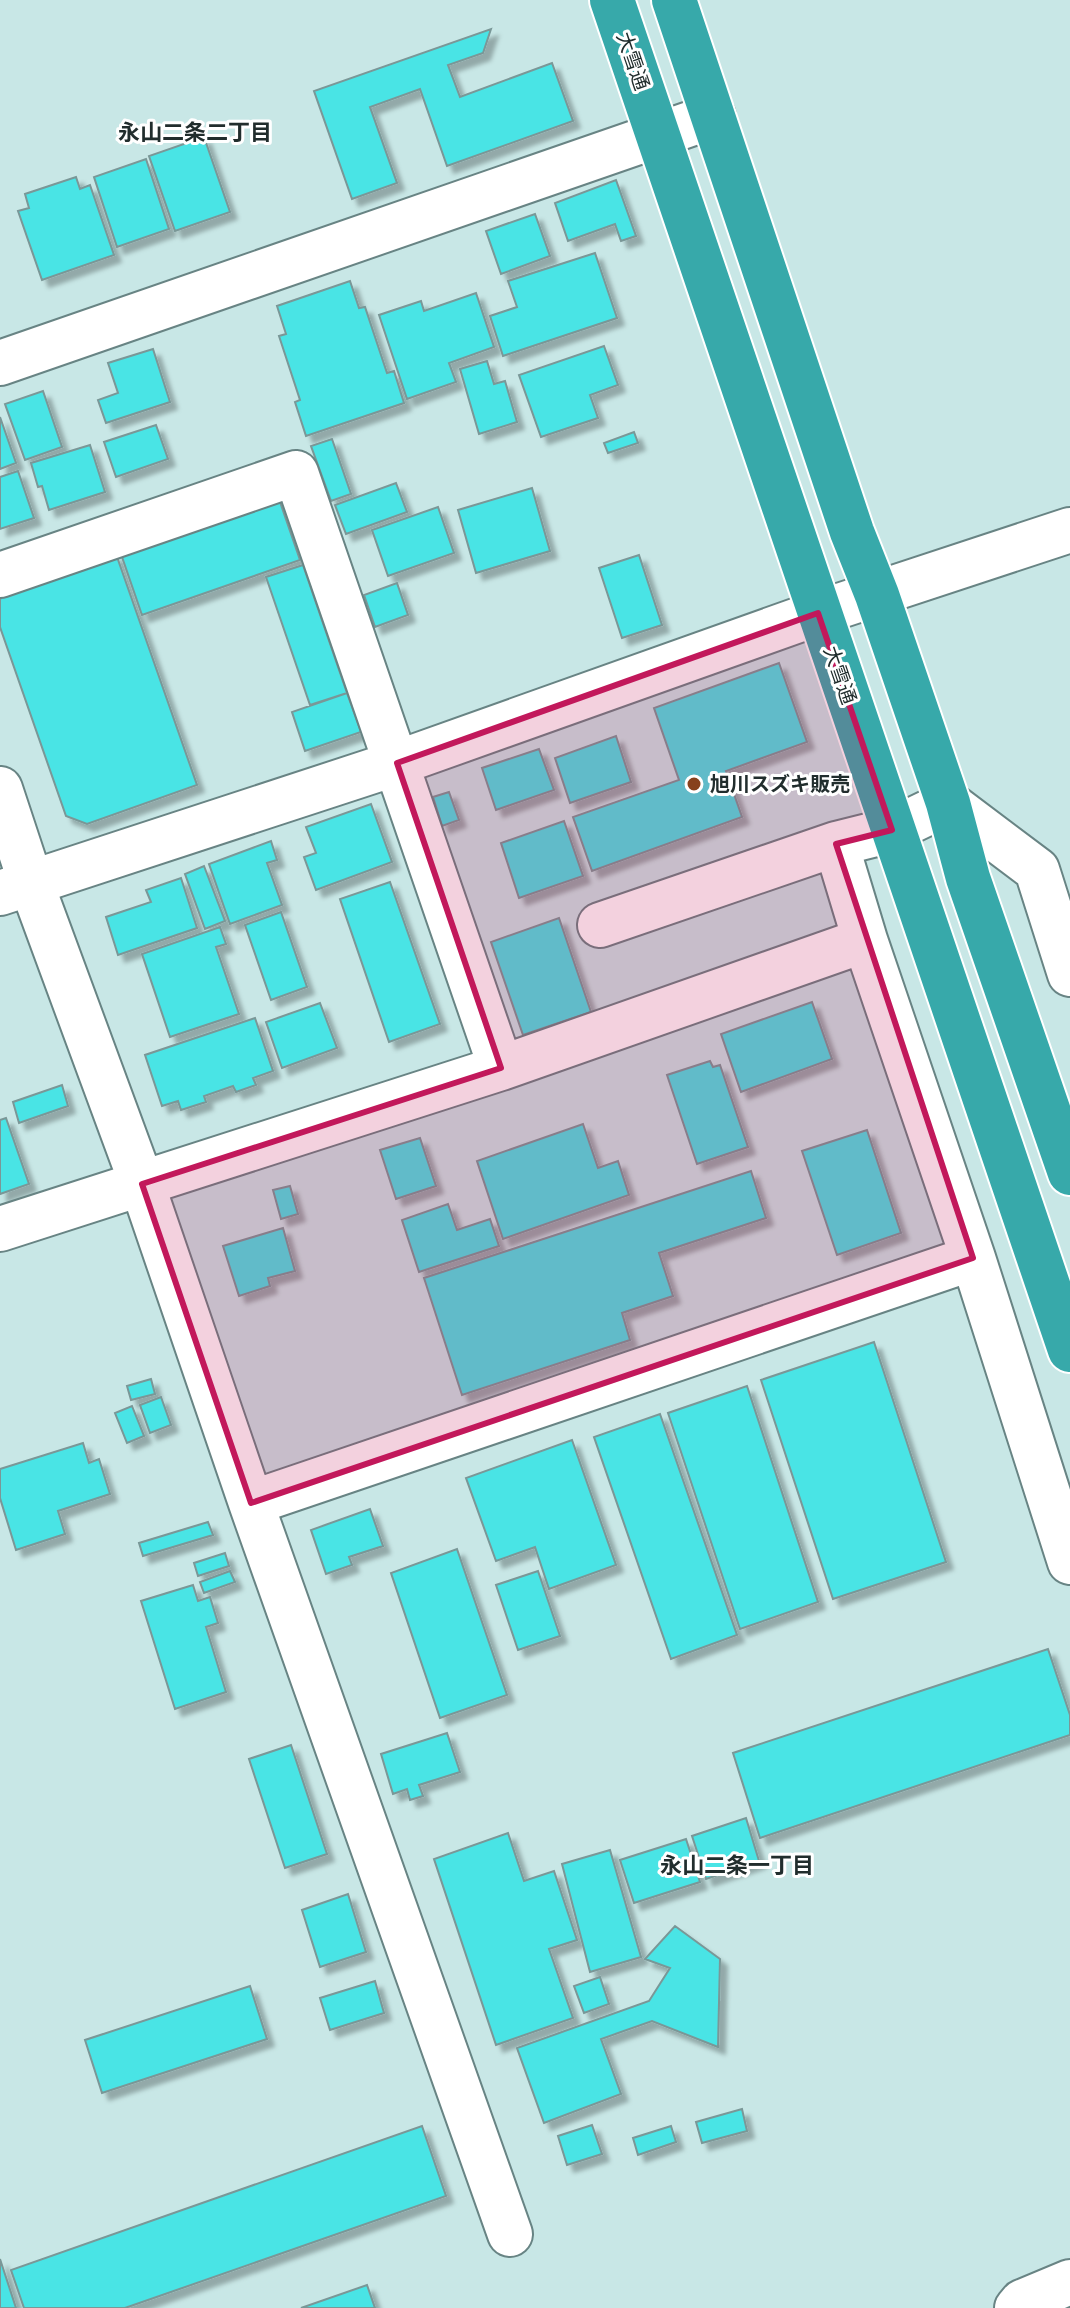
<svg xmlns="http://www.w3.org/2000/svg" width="1070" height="2308" viewBox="0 0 1070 2308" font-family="'Noto Sans','Noto Sans JP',sans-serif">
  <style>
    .building { fill: #48e4e5; stroke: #7a9797; stroke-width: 2; filter: url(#shadow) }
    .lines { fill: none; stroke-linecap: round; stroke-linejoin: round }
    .minor-casing { stroke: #688484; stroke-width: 48 }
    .highway-casing { stroke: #fff; stroke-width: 48 }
    .minor { stroke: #fff; stroke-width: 44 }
    .highway { stroke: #37a9aa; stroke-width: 44 }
    .marked { fill: #c2185b; fill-opacity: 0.2; stroke: #c2185b; stroke-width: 6; stroke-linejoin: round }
    .poi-dot { fill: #87411c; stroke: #fff; stroke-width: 3 }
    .labels { text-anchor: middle; stroke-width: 6; stroke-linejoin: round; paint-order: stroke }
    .street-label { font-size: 20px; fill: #212d2d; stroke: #fff }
    .poi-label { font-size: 20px; font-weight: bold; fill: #212d2d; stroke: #fff; text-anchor: start }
    .neighbourhood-label { font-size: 22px; font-weight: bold; fill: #212d2d; stroke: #fff }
  </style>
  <defs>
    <filter id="shadow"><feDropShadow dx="7" dy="7" stdDeviation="2" flood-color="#0004"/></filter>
  </defs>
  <rect width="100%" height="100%" fill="#c8e7e6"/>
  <!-- building -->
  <path class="building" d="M 491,29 L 483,53 L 448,65 L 460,97 L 552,63 L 573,121 L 447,166 L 420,89 L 370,107 L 397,183 L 352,199 L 314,91 Z
    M 204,137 L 230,212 L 175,231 L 149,156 Z
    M 146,159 L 169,229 L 117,247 L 94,177 Z
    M 76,177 L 80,189 L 90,185 L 114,255 L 42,280 L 18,211 L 29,208 L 25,194 Z
    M 616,180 L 636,236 L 621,241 L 615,224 L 568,241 L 555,203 Z
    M 535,214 L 550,256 L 501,274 L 486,231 Z
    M 595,253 L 617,318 L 503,356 L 490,316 L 517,307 L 508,281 Z
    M 350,281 L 359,308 L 365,307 L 387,373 L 394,371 L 404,403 L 306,436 L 295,402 L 300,400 L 279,336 L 286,334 L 277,306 Z
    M 476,293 L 494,347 L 449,363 L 456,382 L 407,399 L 379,315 L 421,301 L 424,311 Z
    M 604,346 L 618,385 L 590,395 L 598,418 L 541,437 L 519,375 Z
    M 153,349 L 170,402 L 106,423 L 98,400 L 118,393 L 108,363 Z
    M 487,361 L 494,384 L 505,381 L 517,422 L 479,434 L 460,369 Z
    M 43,391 L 62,447 L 25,460 L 5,404 Z
    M 0,417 L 16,463 L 0,469 Z
    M 156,425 L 168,459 L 116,477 L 104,442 Z
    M 634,432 L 638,443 L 608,453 L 604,443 Z
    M 332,439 L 351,494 L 331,501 L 311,446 Z
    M 90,445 L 105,492 L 49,510 L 42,486 L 38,487 L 31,463 Z
    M 18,471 L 34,518 L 0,529 L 0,477 Z
    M 396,483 L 407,512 L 346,534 L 335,505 Z
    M 532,488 L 550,551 L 476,573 L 458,510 Z
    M 279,499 L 300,560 L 142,615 L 121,554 Z
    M 438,507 L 454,553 L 388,576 L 372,530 Z
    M 116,554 L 197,785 L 87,824 L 66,816 L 0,627 L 0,600 L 2,595 Z
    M 639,555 L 662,625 L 622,638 L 599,568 Z
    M 303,565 L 347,693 L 310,705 L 266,577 Z
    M 397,583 L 408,615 L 375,627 L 364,595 Z
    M 779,663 L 807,742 L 726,771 L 742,817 L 592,871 L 573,817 L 679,780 L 654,708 Z
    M 347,693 L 361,732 L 305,751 L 292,712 Z
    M 616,736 L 631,782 L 570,803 L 555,758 Z
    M 539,749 L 554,790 L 496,810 L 482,768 Z
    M 449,792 L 459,820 L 442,826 L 433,797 Z
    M 371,804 L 392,862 L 316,890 L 304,857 L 316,853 L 306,827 Z
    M 564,821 L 583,876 L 519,898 L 501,843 Z
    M 271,841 L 277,860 L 267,863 L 282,905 L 230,924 L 209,864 Z
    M 204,866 L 225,921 L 205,929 L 185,874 Z
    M 181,878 L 197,928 L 118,955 L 106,917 L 151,902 L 146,890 Z
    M 390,882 L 440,1024 L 389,1042 L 340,899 Z
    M 281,912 L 307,987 L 271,1000 L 245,925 Z
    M 559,918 L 591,1012 L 523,1035 L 491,942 Z
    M 220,927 L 226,944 L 216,947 L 239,1014 L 170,1037 L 142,954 Z
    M 812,1002 L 832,1059 L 741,1092 L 721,1034 Z
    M 320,1003 L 337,1048 L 282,1068 L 266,1022 Z
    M 255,1018 L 273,1071 L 253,1078 L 256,1085 L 236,1092 L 233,1086 L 204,1096 L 206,1102 L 181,1110 L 178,1101 L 162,1106 L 145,1055 Z
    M 710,1061 L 713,1067 L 720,1065 L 748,1147 L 697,1164 L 667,1075 Z
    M 62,1085 L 68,1106 L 19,1123 L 13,1102 Z
    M 6,1118 L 29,1184 L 0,1194 L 0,1120 Z
    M 583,1124 L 598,1168 L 618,1161 L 629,1195 L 503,1239 L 477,1161 Z
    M 867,1130 L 901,1233 L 837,1255 L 802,1151 Z
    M 420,1138 L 436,1186 L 396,1199 L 380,1150 Z
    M 751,1171 L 766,1218 L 659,1253 L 673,1296 L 622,1313 L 630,1340 L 462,1395 L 424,1278 Z
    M 290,1186 L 298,1214 L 281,1219 L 273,1190 Z
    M 448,1204 L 457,1230 L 490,1219 L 499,1246 L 419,1272 L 402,1220 Z
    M 283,1228 L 295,1271 L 268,1278 L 270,1286 L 239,1296 L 223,1246 Z
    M 874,1342 L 946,1562 L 833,1599 L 761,1380 Z
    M 151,1379 L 155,1394 L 131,1400 L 127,1386 Z
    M 747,1386 L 818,1602 L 740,1629 L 668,1413 Z
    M 161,1397 L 171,1425 L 150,1433 L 140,1405 Z
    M 132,1406 L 144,1436 L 127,1443 L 115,1413 Z
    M 660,1414 L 737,1635 L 671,1659 L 594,1437 Z
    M 572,1440 L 616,1565 L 549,1589 L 535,1547 L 496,1561 L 466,1478 Z
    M 83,1443 L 89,1463 L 99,1459 L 110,1494 L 58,1511 L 65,1534 L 16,1550 L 0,1498 L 0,1469 Z
    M 370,1509 L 383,1546 L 349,1557 L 352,1565 L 326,1574 L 311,1530 Z
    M 208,1522 L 213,1535 L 143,1556 L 139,1543 Z
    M 457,1549 L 507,1695 L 440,1718 L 391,1573 Z
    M 225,1553 L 229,1566 L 198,1576 L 194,1563 Z
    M 230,1571 L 235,1582 L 204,1593 L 200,1582 Z
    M 538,1571 L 560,1636 L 518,1650 L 496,1585 Z
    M 193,1585 L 198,1601 L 210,1597 L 218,1623 L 206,1627 L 226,1692 L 175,1709 L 141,1601 Z
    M 1048,1649 L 1070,1715 L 1070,1735 L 760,1838 L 733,1753 Z
    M 447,1733 L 460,1772 L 419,1785 L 423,1796 L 410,1800 L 407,1789 L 393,1794 L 381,1754 Z
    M 291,1745 L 327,1854 L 285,1868 L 249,1759 Z
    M 746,1818 L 759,1861 L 706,1879 L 692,1836 Z
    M 508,1833 L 524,1881 L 554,1871 L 577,1940 L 549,1949 L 573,2018 L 496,2045 L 434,1859 Z
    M 686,1839 L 700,1882 L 634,1903 L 620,1860 Z
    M 610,1850 L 641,1957 L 590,1972 L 562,1864 Z
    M 348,1894 L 366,1952 L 320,1967 L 302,1910 Z
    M 675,1926 L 720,1959 L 718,2047 L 652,2021 L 601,2039 L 621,2094 L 544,2123 L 517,2048 L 649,2001 L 670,1968 L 645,1959 Z
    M 600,1977 L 609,2004 L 584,2013 L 574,1986 Z
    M 375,1981 L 384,2013 L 330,2030 L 320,1998 Z
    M 250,1986 L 267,2039 L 102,2093 L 85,2040 Z
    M 742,2109 L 747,2131 L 702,2143 L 696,2122 Z
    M 592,2125 L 602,2154 L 567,2165 L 558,2136 Z
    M 422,2126 L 446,2196 L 125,2308 L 24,2308 L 11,2270 Z
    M 671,2126 L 676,2142 L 638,2155 L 633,2138 Z
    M 0,2259 L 16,2308 L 0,2308 Z
    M 367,2285 L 375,2308 L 301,2308 Z"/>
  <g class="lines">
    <defs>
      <path id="minor" d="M 0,363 L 713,116
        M 0,575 L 296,473 L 501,1068
        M 0,789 L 31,883 L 142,1184 L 251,1503 L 510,2234
        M 0,893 L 397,763 L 818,613 L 1070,530
        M 600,925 L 836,844
        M 1070,974 L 1037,870 L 948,803 L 892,830 L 836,844 L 865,940 L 973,1258 L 1070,1562
        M 0,1229 L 501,1068 L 865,940
        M 251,1503 L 973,1258
        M 1017,2308 L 1022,2302 L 1070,2282"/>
      <path id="highway" d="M 612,0 L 1070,1350
        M 674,0 L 852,532 L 877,595 L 948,803 L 968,878 L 1070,1173"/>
    </defs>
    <!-- minor casing -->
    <use href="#minor" class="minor-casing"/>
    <!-- highway casing -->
    <use href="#highway" class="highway-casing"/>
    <!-- minor -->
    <use href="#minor" class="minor"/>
    <!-- highway -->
    <use href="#highway" class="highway"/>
  </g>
  <!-- marked area -->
  <path class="marked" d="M 818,613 L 892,830 L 836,844 L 973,1258 L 251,1503 L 142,1184 L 501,1068 L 397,763 Z"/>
  <!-- markers -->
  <circle class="poi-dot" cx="694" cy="784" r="8"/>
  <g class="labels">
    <!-- street labels -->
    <g class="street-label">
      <text transform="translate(633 61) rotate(71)" y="7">大雪通</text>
      <text transform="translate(840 675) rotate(71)" y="7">大雪通</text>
    </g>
    <!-- poi labels -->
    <g class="poi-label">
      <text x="710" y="791">旭川スズキ販売</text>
    </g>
    <!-- neighbourhood labels -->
    <g class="neighbourhood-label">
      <text x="195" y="140">永山二条二丁目</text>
      <text x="737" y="1873">永山二条一丁目</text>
    </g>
  </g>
</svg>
